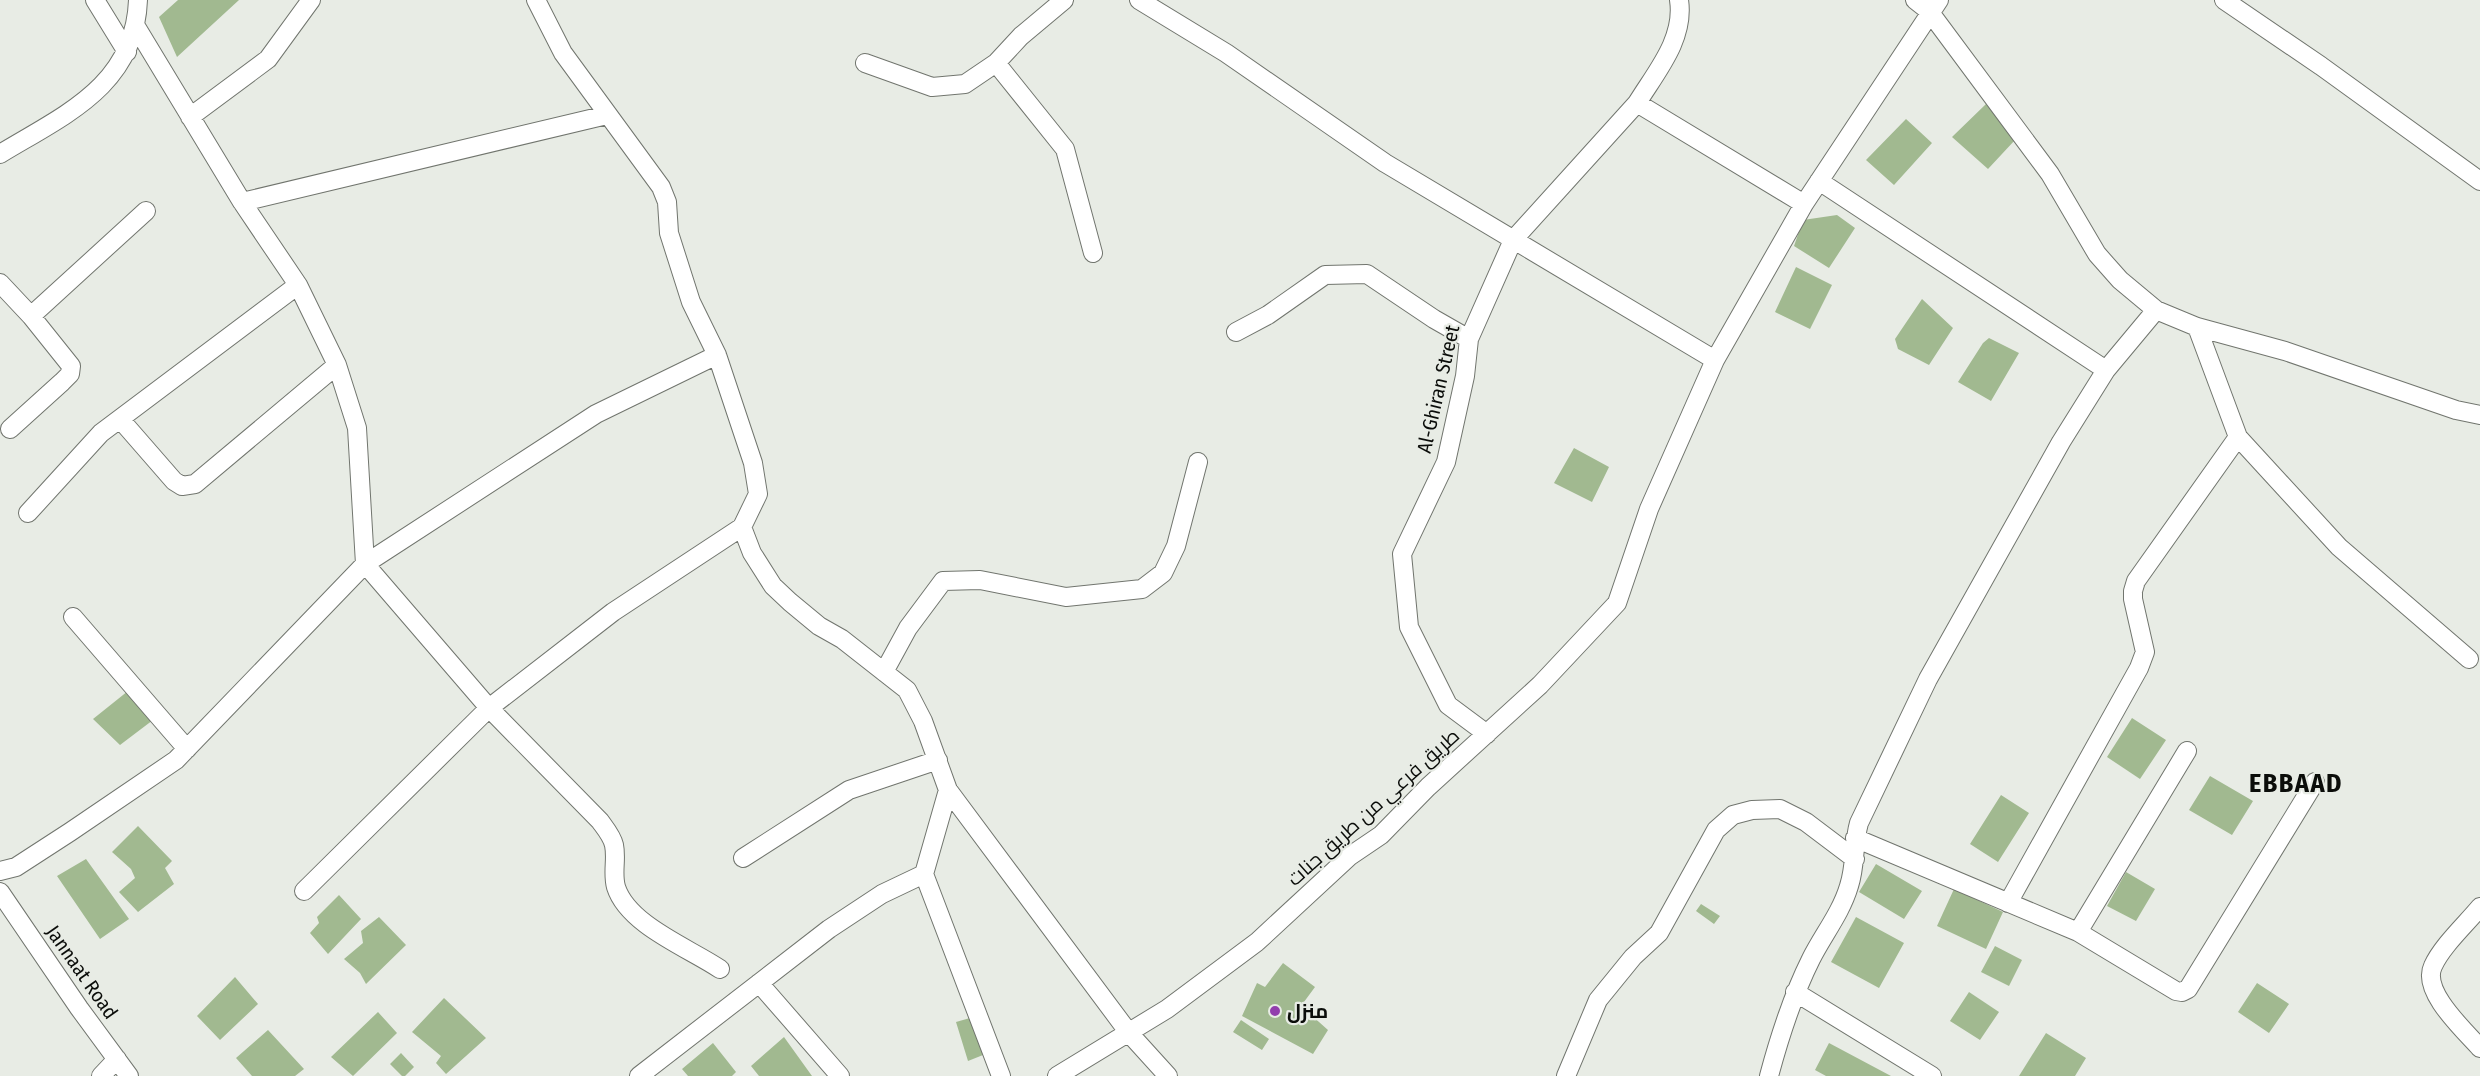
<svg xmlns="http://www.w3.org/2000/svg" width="2480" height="1076" viewBox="0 0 2480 1076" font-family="'Fira Sans Condensed',Cairo,sans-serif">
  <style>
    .building { fill: #a1b990 }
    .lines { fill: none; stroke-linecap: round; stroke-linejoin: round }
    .minor-casing { stroke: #71756e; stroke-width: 20 }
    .minor { stroke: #fff; stroke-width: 18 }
    .poi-dot { fill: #923ead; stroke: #e8ece5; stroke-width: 2 }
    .labels { text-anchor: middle; stroke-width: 4.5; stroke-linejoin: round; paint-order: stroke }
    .street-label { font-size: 20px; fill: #0b0d0a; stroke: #e8ece5 }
    .poi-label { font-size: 20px; font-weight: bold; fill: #0b0d0a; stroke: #e8ece5; text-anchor: start }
    .district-label { font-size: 26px; font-weight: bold; letter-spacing: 1.5px; fill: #0b0d0a; stroke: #e8ece5 }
  </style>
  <rect width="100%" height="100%" fill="#e8ece5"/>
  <!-- building -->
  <path class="building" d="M 178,0 L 239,0 L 177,57 L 159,17 Z
    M 1986,104 L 2015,140 L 1988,169 L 1952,137 Z
    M 1906,119 L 1932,143 L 1894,185 L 1866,160 Z
    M 1837,215 L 1855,228 L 1829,268 L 1794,246 L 1803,220 Z
    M 1796,267 L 1832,285 L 1810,329 L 1775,312 Z
    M 1922,299 L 1953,328 L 1929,365 L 1898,349 L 1895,339 Z
    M 1989,338 L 2019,353 L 1991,401 L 1958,382 L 1983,343 Z
    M 1574,448 L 1609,467 L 1592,502 L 1554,483 Z
    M 128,691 L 153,720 L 120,745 L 93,719 Z
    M 2132,718 L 2166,740 L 2140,779 L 2107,757 Z
    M 2210,776 L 2253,801 L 2232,835 L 2189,810 Z
    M 2001,795 L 2029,813 L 1998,862 L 1970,844 Z
    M 138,826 L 172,861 L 165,868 L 174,884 L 138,912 L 119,892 L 135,878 L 131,869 L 112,852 Z
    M 86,859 L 129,919 L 100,939 L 57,876 Z
    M 1876,864 L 1922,891 L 1904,919 L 1859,892 Z
    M 2126,872 L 2155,889 L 2136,921 L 2107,906 Z
    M 1954,889 L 2003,912 L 1986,949 L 1937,926 Z
    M 339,895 L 361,919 L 328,954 L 310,933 L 319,923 L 317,917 Z
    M 1701,904 L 1720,916 L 1714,924 L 1696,911 Z
    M 379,917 L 406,945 L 366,984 L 360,973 L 344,959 L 363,943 L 361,931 Z
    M 1856,917 L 1904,943 L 1879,988 L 1831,962 Z
    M 1995,946 L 2022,960 L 2009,986 L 1981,972 Z
    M 1283,963 L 1315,987 L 1301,1006 L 1328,1030 L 1313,1054 L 1242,1016 L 1257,983 L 1265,987 Z
    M 235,977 L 258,1004 L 220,1040 L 197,1016 Z
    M 2257,983 L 2289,1004 L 2269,1033 L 2238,1012 Z
    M 1969,992 L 1999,1012 L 1980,1040 L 1950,1021 Z
    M 444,998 L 486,1038 L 446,1074 L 436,1063 L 441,1056 L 412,1032 Z
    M 378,1012 L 397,1033 L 353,1076 L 331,1057 Z
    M 970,1018 L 983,1055 L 968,1061 L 956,1022 Z
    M 1241,1020 L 1269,1039 L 1262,1050 L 1233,1032 Z
    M 268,1030 L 304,1069 L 295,1076 L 252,1076 L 236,1058 Z
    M 2046,1033 L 2086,1058 L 2075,1076 L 2019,1076 Z
    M 784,1037 L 812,1076 L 759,1076 L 751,1066 Z
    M 713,1043 L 736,1072 L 732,1076 L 688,1076 L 682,1069 Z
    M 1829,1043 L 1891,1076 L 1826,1076 L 1815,1070 Z
    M 401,1053 L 414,1067 L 405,1076 L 402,1076 L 390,1064 Z"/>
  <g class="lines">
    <defs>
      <path id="minor" d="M 95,0 L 127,52
        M 536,0 L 563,53 L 661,187 L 667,202 L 669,233 L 691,302 L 717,355 L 753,463 L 758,494 L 742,527 L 752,553 L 773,586 L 790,602 L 819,626 L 842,639 L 907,690 L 923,721 L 948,790 L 924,874 L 882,894 L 829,929 L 639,1076
        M 1139,0 L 1226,53 L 1385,163 L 1715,360
        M 1679,0 C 1685,39 1656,72 1637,103 L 1804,204
        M 2224,0 L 2321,66 L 2480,181
        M 135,25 L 242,202 L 298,285 L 337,365 L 357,428 L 365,564 L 489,708 L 600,821 C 605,828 612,836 614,845 C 617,859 612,873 616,887 C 628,925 689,948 720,969
        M 865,63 L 932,87 L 965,84 L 996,63 L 1021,36 L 1064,0
        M 996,63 L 1065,149 L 1093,253
        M 190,117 L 268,59 L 311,0
        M 0,154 C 64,115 135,86 138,0
        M 1819,181 L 2106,370
        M 242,202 L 607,115
        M 0,283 L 31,316 L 71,366 L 70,374 L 62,382 L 10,429
        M 2156,310 L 2197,327 L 2285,351 L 2456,410 L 2480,415
        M 31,316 L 146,211
        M 2197,327 L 2238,437 L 2339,547 L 2469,659
        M 1236,332 L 1268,315 L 1325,275 L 1367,274 L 1434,319 L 1469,339
        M 120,419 L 174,481 L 182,486 L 195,484 L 337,365
        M 28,513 L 101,433 L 298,285
        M 73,617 L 187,749
        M 884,672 L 908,628 L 943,581 L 980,580 L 1066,597 L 1142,589 L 1163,573 L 1176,546 L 1198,462
        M 1487,734 L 1448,705 L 1409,627 L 1402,554 L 1446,462 L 1465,376 L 1469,339 L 1513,240 L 1637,103
        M 948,790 L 1129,1033 L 1168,1076
        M 1855,838 L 2078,932 L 2187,751
        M 743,858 L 849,790 L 938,760
        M 0,871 L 16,867 L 70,832 L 176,760 L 365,564 L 596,414 L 717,355
        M 924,874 L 1001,1076
        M 304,891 L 489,708 L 613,612 L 742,527
        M 0,892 L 79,1008 L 129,1076
        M 2008,903 L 2139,668 L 2145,652 L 2133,599 L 2133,591 L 2136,581 L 2238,437
        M 2480,907 C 2466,924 2442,946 2433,966 C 2421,991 2464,1030 2480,1048
        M 2078,932 L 2176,991 L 2182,992 L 2188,989 L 2315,782
        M 759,983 L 840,1076
        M 1795,992 L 1932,1076
        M 101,1076 L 117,1059
        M 1057,1076 L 1167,1009 L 1257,942 L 1350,856 L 1381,835 L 1428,787 L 1540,685 L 1617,603 L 1649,509 L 1715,360 L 1804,204 L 1939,0
        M 1566,1076 L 1598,1000 L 1633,957 L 1659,933 L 1716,830 L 1733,815 L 1752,810 L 1780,809 L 1806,822 L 1855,859
        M 1769,1076 C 1780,1035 1792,997 1811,959 C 1823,935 1841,913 1849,886 C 1856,865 1853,844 1859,823 L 1928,679 L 2061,442 L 2106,370 L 2156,310 L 2120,280 L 2097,254 L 2050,174 L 1929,11 L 1915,0"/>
    </defs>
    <!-- minor casing -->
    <use href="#minor" class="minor-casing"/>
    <!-- minor -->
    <use href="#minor" class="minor"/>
  </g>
  <!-- markers -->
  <circle class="poi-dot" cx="1275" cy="1011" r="6"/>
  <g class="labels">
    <!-- street labels -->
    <g class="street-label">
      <text transform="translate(1438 389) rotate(-77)" y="7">Al-Ghiran Street</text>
      <text transform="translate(1373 807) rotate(-42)" y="7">طريق فرعي من طريق جنات</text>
      <text transform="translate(82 972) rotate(55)" y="7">Jannaat Road</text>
    </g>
    <!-- poi labels -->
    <g class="poi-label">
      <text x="1287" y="1018">منزل</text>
    </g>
    <!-- district labels -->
    <g class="district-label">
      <text x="2296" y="792">EBBAAD</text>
    </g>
  </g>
</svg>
